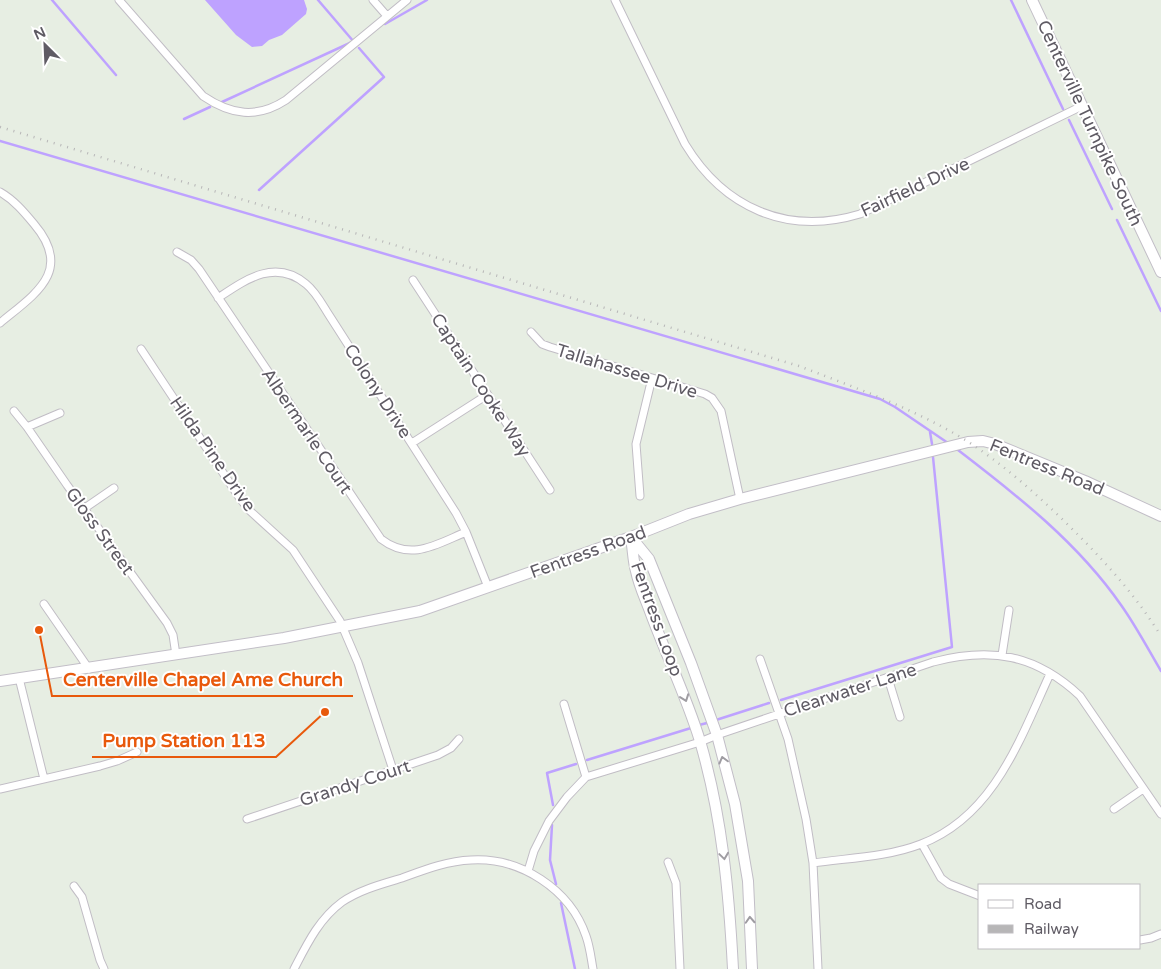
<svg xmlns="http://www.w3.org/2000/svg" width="1161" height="969" viewBox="0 0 1161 969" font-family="'Varela Round',sans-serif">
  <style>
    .water { fill: #bea2ff }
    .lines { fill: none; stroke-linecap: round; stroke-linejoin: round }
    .stream { stroke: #bea2ff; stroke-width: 2.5 }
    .street-casing { stroke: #c1bdc5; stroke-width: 9 }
    .secondary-casing { stroke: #c2bec7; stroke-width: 12 }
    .street { stroke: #fff; stroke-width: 7 }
    .secondary { stroke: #fff; stroke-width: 10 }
    .rail { stroke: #b7b6b7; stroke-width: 2.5; stroke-dasharray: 1 6; stroke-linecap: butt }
    .oneway { stroke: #9f9da2 }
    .labels { text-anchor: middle; stroke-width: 4; stroke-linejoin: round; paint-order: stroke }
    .street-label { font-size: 18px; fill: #5f5b64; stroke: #fff }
    .leader { fill: none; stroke: #e8590c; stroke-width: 2 }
    .callout-dot { fill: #e8590c; stroke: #fff; stroke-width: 2 }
    .callout-label { font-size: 19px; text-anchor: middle; font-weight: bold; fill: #e8590c; stroke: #fff; stroke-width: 4; stroke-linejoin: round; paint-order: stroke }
  </style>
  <rect width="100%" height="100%" fill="#e7eee3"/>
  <!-- water -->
  <path class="water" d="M 205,0 L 304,0 L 307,9 L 306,14 L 282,35 L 269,40 L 262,46 L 252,47 L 236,35 Z"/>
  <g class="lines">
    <!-- stream -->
    <path class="stream" d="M 52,0 L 116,75
      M 318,0 L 354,42
      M 1011,0 L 1063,109
      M 385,24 L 427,0
      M 222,102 L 352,42
      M 184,119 L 210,107
      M 1069,120 L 1112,209
      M 0,141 L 880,399 L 895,407 L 948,443
      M 259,190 L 384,77 L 359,48
      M 1117,220 L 1161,311
      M 930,432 L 932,444
      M 958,450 C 1018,496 1078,543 1121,605 C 1136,626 1148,649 1161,671
      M 781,700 L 952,647 L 933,457
      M 716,720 L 769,703
      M 699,725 L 707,723
      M 587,760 L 691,728
      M 553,805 L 547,773 L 576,764
      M 552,825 L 550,860 L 556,884
      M 561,903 L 575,969"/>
    <defs>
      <path id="street" d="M 119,0 L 203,96 C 231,115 257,119 286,100 L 407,0
        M 373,0 L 387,16
        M 615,0 L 685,144 C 724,208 787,236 860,214 L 1082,106
        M 0,192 C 14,200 24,212 34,224 C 74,271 35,294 0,323
        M 177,252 L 191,260 L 199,269 L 381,539 C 411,562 437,544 466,532
        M 413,280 L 550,490
        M 218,298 C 245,280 275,258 306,284 C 316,292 322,304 329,315 L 456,513 L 466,532 L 488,587
        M 531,332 L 542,344 L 550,347 L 705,394 L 712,398 L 721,411 L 740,499
        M 141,349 L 239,497 L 249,510 L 293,550 L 340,621 L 358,663 L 393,770
        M 14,411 L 27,427 L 67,485 L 167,623 L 173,635 L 176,655
        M 27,427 L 60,413
        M 412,443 L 487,395
        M 640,496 L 636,444 L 652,378
        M 85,508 L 114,488
        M 44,604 L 89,669
        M 1002,655 L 1009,610
        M 760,659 L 788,739 L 806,819 L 813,863 L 818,969
        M 19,678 L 44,779
        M 888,678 L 900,717
        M 564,704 L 586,777
        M 0,789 L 100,766 L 117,761 L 137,752
        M 1114,809 L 1143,789
        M 247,819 L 438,755 L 451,748 L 459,739
        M 922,844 L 941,878 L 949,884 L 980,896
        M 668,862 L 676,883 L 680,969
        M 813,863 C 848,858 888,857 921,844 C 994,816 1020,739 1050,674
        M 528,871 L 534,851 L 549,821 L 567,797 L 586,777 L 700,742 L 717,735 L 933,662 C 991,647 1035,654 1080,696 L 1161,814
        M 74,886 L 82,897 L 100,960 L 104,969
        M 1140,940 L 1151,938 L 1161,934
        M 294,969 C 307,944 319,919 342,902 C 359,890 382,884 402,878 C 424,870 447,861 471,860 C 520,857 570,889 586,936 C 590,947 591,958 593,969"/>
      <path id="secondary" d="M 1032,0 L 1161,272
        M 631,537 L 649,559 L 691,663 L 717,735 L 735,804 L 748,881 L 752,969
        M 631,538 C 633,549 633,561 636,571 C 639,586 646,600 651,614 C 667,657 687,698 700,741 C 722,816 729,892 733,969
        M 0,681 L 284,638 L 420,611 L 631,537 L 689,514 L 740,499 L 968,442 L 983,441 L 995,444 L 1085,481 L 1161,516"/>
    </defs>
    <!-- street casing -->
    <use href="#street" class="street-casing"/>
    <!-- secondary casing -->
    <use href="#secondary" class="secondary-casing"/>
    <!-- street -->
    <use href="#street" class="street"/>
    <!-- secondary -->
    <use href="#secondary" class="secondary"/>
    <!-- rail -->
    <path class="rail" d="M 0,127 L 799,366 C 856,388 915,409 967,441 C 1001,463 1032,490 1061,518 C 1098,554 1133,591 1161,636"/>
  </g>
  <!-- one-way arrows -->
  <defs><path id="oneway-chevron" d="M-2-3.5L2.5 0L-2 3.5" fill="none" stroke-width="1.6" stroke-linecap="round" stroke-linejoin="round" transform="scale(1.25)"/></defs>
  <g class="oneway">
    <use href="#oneway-chevron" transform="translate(685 698) rotate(70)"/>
    <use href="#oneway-chevron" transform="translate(723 760) rotate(-105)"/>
    <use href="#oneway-chevron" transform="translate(724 856) rotate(82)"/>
    <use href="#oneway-chevron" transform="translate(750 920) rotate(-93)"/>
  </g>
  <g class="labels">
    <!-- street labels -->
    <g class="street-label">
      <text transform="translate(1090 123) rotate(65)" y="6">Centerville Turnpike South</text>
      <text transform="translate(915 187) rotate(-25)" y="6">Fairfield Drive</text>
      <text transform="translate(627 371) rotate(17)" y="6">Tallahassee Drive</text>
      <text transform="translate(481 385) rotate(57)" y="6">Captain Cooke Way</text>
      <text transform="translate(378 391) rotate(57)" y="6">Colony Drive</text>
      <text transform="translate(307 431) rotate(56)" y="6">Albermarle Court</text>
      <text transform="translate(213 454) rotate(55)" y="6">Hilda Pine Drive</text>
      <text transform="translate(1047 467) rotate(22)" y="6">Fentress Road</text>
      <text transform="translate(100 531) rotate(54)" y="6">Gloss Street</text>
      <text transform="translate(588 552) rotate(-20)" y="6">Fentress Road</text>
      <text transform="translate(657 619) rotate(70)" y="6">Fentress Loop</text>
      <text transform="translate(850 690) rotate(-18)" y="6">Clearwater Lane</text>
      <text transform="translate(355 783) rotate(-18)" y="6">Grandy Court</text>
    </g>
  </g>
  <!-- callouts -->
  <path class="leader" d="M39 630L52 696H353M325 712L276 757H92"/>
  <g class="callout-dot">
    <circle cx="39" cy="630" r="5"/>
    <circle cx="325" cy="712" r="5"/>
  </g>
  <g class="callout-label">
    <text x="203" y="686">Centerville Chapel Ame Church</text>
    <text x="184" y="747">Pump Station 113</text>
  </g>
  <!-- legend -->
  <rect x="978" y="884" width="162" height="65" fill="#ffffff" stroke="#bfbdc1"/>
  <rect x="988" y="900" width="25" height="8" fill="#ffffff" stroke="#bfbdc1"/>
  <text x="1024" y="909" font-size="15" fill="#5f5b64">Road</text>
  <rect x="988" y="925" width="25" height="8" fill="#b7b6b7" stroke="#bfbdc1"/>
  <text x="1024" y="934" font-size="15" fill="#5f5b64">Railway</text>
  <!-- north arrow -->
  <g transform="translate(45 45) rotate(336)" stroke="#ffffff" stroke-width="4" paint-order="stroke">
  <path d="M0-4L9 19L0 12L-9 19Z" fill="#5f5b64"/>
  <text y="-8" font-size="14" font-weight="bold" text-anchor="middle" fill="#5f5b64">N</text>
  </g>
</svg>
